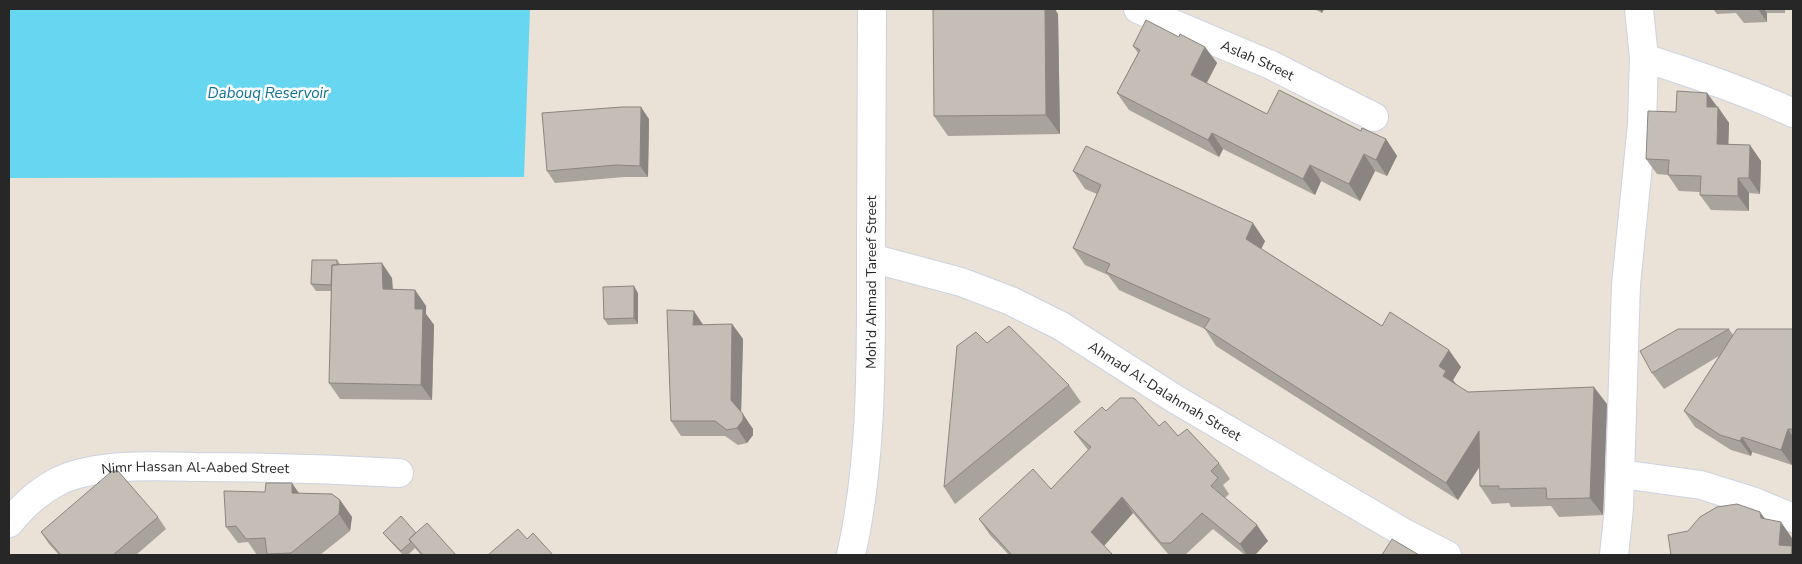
<svg xmlns="http://www.w3.org/2000/svg" width="1802" height="564" viewBox="0 0 1802 564" font-family="'Nunito Sans',sans-serif">
  <style>
    .water { fill: #67d6f0 }
    .lines { fill: none; stroke-linecap: round; stroke-linejoin: round }
    .minor-casing { stroke: #cdd2e1; stroke-width: 30 }
    .minor { stroke: #fff; stroke-width: 28 }
    .wall { fill: #a9a39d }
    .shaded-wall { fill: #8a8580 }
    .building { fill: #c5beb7; stroke: #8a8580 }
    .labels { text-anchor: middle; stroke-width: 5; stroke-linejoin: round; paint-order: stroke }
    .street-label { font-size: 14px; fill: #272727; stroke: #fff }
    .water-label { font-size: 15px; font-style: italic; fill: #0b7197; stroke: #fff }
  </style>
  <rect width="100%" height="100%" fill="#eae1d7"/>
  <!-- water -->
  <path class="water" d="M 9,9 L 530,9 L 524,177 L 9,178 Z"/>
  <g class="lines">
    <defs>
      <g id="minor">
        <path id="s1" d="M 1138,9 L 1271,65 L 1374,117"/>
        <path d="M 1644,58 C 1695,74 1745,91 1793,113"/>
        <path id="s2" d="M 871,258 L 961,282 L 1011,301 L 1061,326 L 1175,399 L 1406,534 L 1447,555"/>
        <path d="M 1621,474 L 1701,485 L 1752,501 L 1793,518"/>
        <path id="s3" d="M 9,523 C 23,506 40,490 61,480 C 99,463 156,466 197,467 C 264,467 332,469 399,473"/>
        <path id="s4" d="M 851,555 C 873,457 871,354 871,254 C 871,172 872,91 872,9"/>
        <path d="M 1614,555 L 1619,508 L 1626,285 L 1642,124 L 1644,58 L 1639,9"/>
      </g>
    </defs>
    <!-- minor casing -->
    <use href="#minor" class="minor-casing"/>
    <!-- minor -->
    <use href="#minor" class="minor"/>
  </g>
  <!-- wall -->
  <path class="wall" d="M 1314,9 L 1324,9 L 1322,13 Z
    M 1713,9 L 1785,9 L 1785,13 L 1767,13 L 1767,22 L 1744,23 L 1736,13 L 1717,14 Z
    M 1058,14 L 1060,134 L 948,136 L 934,116 Z
    M 1179,37 L 1205,47 L 1217,63 L 1207,83 L 1267,114 L 1361,131 L 1386,139 L 1397,156 L 1387,176 L 1375,171 L 1360,201 L 1321,181 L 1315,195 L 1223,149 L 1219,157 L 1129,110 L 1117,93 L 1138,53 L 1133,46 Z
    M 1707,93 L 1729,123 L 1728,144 L 1761,161 L 1760,194 L 1749,193 L 1749,211 L 1711,210 L 1700,195 L 1700,192 L 1679,191 L 1668,175 L 1657,174 L 1646,159 L 1676,112 Z
    M 649,119 L 648,177 L 624,177 L 555,183 L 547,171 Z
    M 1073,171 L 1265,241 L 1261,249 L 1382,326 L 1461,367 L 1453,380 L 1456,385 L 1468,392 L 1607,404 L 1603,515 L 1559,517 L 1551,506 L 1511,507 L 1509,503 L 1492,504 L 1480,486 L 1480,466 L 1458,500 L 1216,346 L 1205,329 L 1119,290 L 1108,275 L 1085,265 L 1073,248 L 1097,194 L 1085,189 Z
    M 337,260 L 340,264 L 392,278 L 393,289 L 415,290 L 426,306 L 426,314 L 434,325 L 432,400 L 340,399 L 329,383 L 331,291 L 316,291 L 311,284 Z
    M 638,293 L 638,324 L 608,325 L 604,319 Z
    M 732,324 L 743,339 L 741,413 L 753,429 L 753,435 L 747,443 L 738,445 L 725,436 L 681,436 L 671,421 Z
    M 1729,329 L 1733,335 L 1793,329 L 1793,460 L 1792,465 L 1752,452 L 1751,456 L 1731,450 L 1695,427 L 1684,411 L 1719,356 L 1664,389 L 1652,373 Z
    M 987,343 L 1069,385 L 1081,402 L 955,504 L 944,487 Z
    M 1106,411 L 1159,426 L 1178,436 L 1219,463 L 1230,479 L 1223,485 L 1229,494 L 1225,498 L 1268,541 L 1255,555 L 1245,555 L 1213,529 L 1185,555 L 1169,555 L 1133,513 L 1104,546 L 1113,555 L 1009,555 L 990,535 L 979,519 L 1051,489 L 1088,450 L 1074,432 Z
    M 299,494 L 340,500 L 352,517 L 350,531 L 320,555 L 257,555 L 248,542 L 238,543 L 226,527 Z
    M 158,517 L 166,529 L 136,555 L 59,555 L 49,544 L 41,532 Z
    M 383,533 L 416,533 L 456,555 L 421,555 L 415,548 L 408,555 L 403,555 L 388,539 Z"/>
  <!-- shaded-wall -->
  <path class="shaded-wall" d="M 1045,9 L 1055,9 L 1058,14 L 1060,134 L 1046,115 Z
    M 1319,9 L 1324,9 L 1322,13 Z
    M 1758,9 L 1764,9 L 1767,13 L 1767,22 Z
    M 1205,47 L 1217,63 L 1202,91 L 1191,75 Z
    M 1707,93 L 1718,108 L 1707,107 Z
    M 641,107 L 649,119 L 648,177 L 640,166 Z
    M 1718,107 L 1729,123 L 1728,160 L 1717,144 Z
    M 1212,133 L 1223,149 L 1219,157 L 1208,140 Z
    M 1386,139 L 1397,156 L 1387,176 L 1376,160 Z
    M 1750,145 L 1761,161 L 1760,194 L 1749,178 Z
    M 1364,154 L 1375,171 L 1360,201 L 1349,184 Z
    M 1310,165 L 1321,181 L 1315,195 L 1303,179 Z
    M 1738,178 L 1749,193 L 1749,211 L 1738,196 Z
    M 1253,223 L 1265,241 L 1258,256 L 1246,239 Z
    M 382,263 L 392,278 L 393,304 L 383,289 Z
    M 634,286 L 638,293 L 638,324 L 634,318 Z
    M 415,290 L 426,306 L 426,314 L 434,325 L 432,400 L 421,385 L 415,309 Z
    M 694,311 L 704,326 L 693,325 Z
    M 732,324 L 743,339 L 741,415 L 731,400 Z
    M 1449,350 L 1461,367 L 1453,380 L 1459,388 L 1443,376 L 1439,366 Z
    M 1594,387 L 1607,404 L 1603,515 L 1590,498 Z
    M 743,414 L 753,429 L 753,435 L 747,443 L 737,428 Z
    M 1788,429 L 1793,437 L 1793,460 L 1792,465 L 1781,450 Z
    M 1479,431 L 1491,449 L 1458,500 L 1446,483 Z
    M 1742,437 L 1752,452 L 1751,456 L 1740,441 Z
    M 292,483 L 303,499 L 292,493 Z
    M 1122,497 L 1133,513 L 1102,548 L 1091,532 Z
    M 340,500 L 352,517 L 350,531 L 339,514 Z
    M 1760,512 L 1772,528 L 1761,518 Z
    M 1781,522 L 1792,538 L 1792,546 L 1793,548 L 1793,555 L 1787,555 L 1779,545 Z
    M 1257,525 L 1268,541 L 1255,555 L 1247,555 L 1240,544 Z"/>
  <!-- building -->
  <path class="building" d="M 933,9 L 1045,9 L 1046,115 L 934,116 Z
    M 1146,20 L 1179,37 L 1180,34 L 1205,47 L 1191,75 L 1267,114 L 1279,90 L 1361,131 L 1362,128 L 1386,139 L 1376,160 L 1364,154 L 1349,184 L 1310,165 L 1303,179 L 1212,133 L 1208,140 L 1117,93 L 1140,50 L 1133,46 Z
    M 1677,91 L 1707,93 L 1707,107 L 1718,107 L 1717,144 L 1750,145 L 1749,178 L 1738,178 L 1738,196 L 1700,195 L 1701,176 L 1668,175 L 1669,160 L 1646,159 L 1648,111 L 1676,112 Z
    M 622,107 L 641,107 L 640,166 L 616,165 L 547,171 L 542,113 Z
    M 1086,146 L 1253,223 L 1246,239 L 1382,326 L 1390,312 L 1449,350 L 1439,366 L 1446,371 L 1443,376 L 1468,392 L 1594,387 L 1590,498 L 1547,499 L 1546,488 L 1499,489 L 1499,486 L 1480,486 L 1479,431 L 1446,483 L 1204,328 L 1210,319 L 1106,272 L 1110,264 L 1073,248 L 1101,185 L 1073,171 Z
    M 312,260 L 337,260 L 337,265 L 332,265 L 331,285 L 311,284 Z
    M 382,263 L 383,289 L 415,290 L 415,309 L 423,309 L 421,385 L 329,383 L 332,265 Z
    M 634,286 L 634,318 L 604,319 L 603,287 Z
    M 667,310 L 694,311 L 693,325 L 732,324 L 731,400 L 743,414 L 743,420 L 737,428 L 727,430 L 715,421 L 671,421 Z
    M 1009,326 L 1069,385 L 944,487 L 957,346 L 976,332 L 987,343 Z
    M 1678,329 L 1729,329 L 1652,373 L 1640,351 Z
    M 1737,329 L 1793,329 L 1793,429 L 1788,429 L 1781,450 L 1742,437 L 1740,441 L 1720,435 L 1684,411 Z
    M 1120,398 L 1134,398 L 1159,426 L 1165,421 L 1178,436 L 1187,429 L 1219,463 L 1211,471 L 1218,478 L 1211,486 L 1257,525 L 1240,544 L 1202,513 L 1171,543 L 1161,543 L 1122,497 L 1091,532 L 1113,555 L 1012,555 L 979,519 L 1033,469 L 1051,489 L 1091,447 L 1074,432 L 1102,407 L 1106,411 Z
    M 112,471 L 118,471 L 158,517 L 113,555 L 61,555 L 41,532 Z
    M 266,483 L 292,483 L 292,493 L 332,494 L 340,500 L 339,514 L 291,553 L 267,554 L 265,538 L 246,539 L 236,526 L 226,527 L 224,491 L 265,492 Z
    M 1737,504 L 1760,512 L 1761,518 L 1781,522 L 1779,545 L 1792,546 L 1791,555 L 1671,555 L 1668,535 L 1688,531 L 1700,517 L 1717,507 Z
    M 401,516 L 416,533 L 409,539 L 411,542 L 401,551 L 383,533 Z
    M 427,523 L 456,555 L 423,555 L 409,539 Z
    M 518,529 L 527,539 L 533,533 L 553,555 L 488,555 Z
    M 1392,539 L 1419,555 L 1382,555 Z"/>
  <g class="labels">
    <!-- street labels -->
    <g class="street-label">
      <text dy="5" stroke="none"><textPath href="#s1" startOffset="130">Aslah Street</textPath></text>
      <text dy="5" stroke="none"><textPath href="#s4" startOffset="274">Moh'd Ahmad Tareef Street</textPath></text>
      <text dy="5" stroke="none"><textPath href="#s2" startOffset="325">Ahmad Al-Dalahmah Street</textPath></text>
      <text dy="5" stroke="none"><textPath href="#s3" startOffset="204">Nimr Hassan Al-Aabed Street</textPath></text>
    </g>
    <!-- water labels -->
    <g class="water-label">
      <text x="268" y="98">Dabouq Reservoir</text>
    </g>
  </g>
  <!-- border -->
  <rect width="1802" height="564" fill="none" stroke="#272727" stroke-width="20"/>
</svg>
